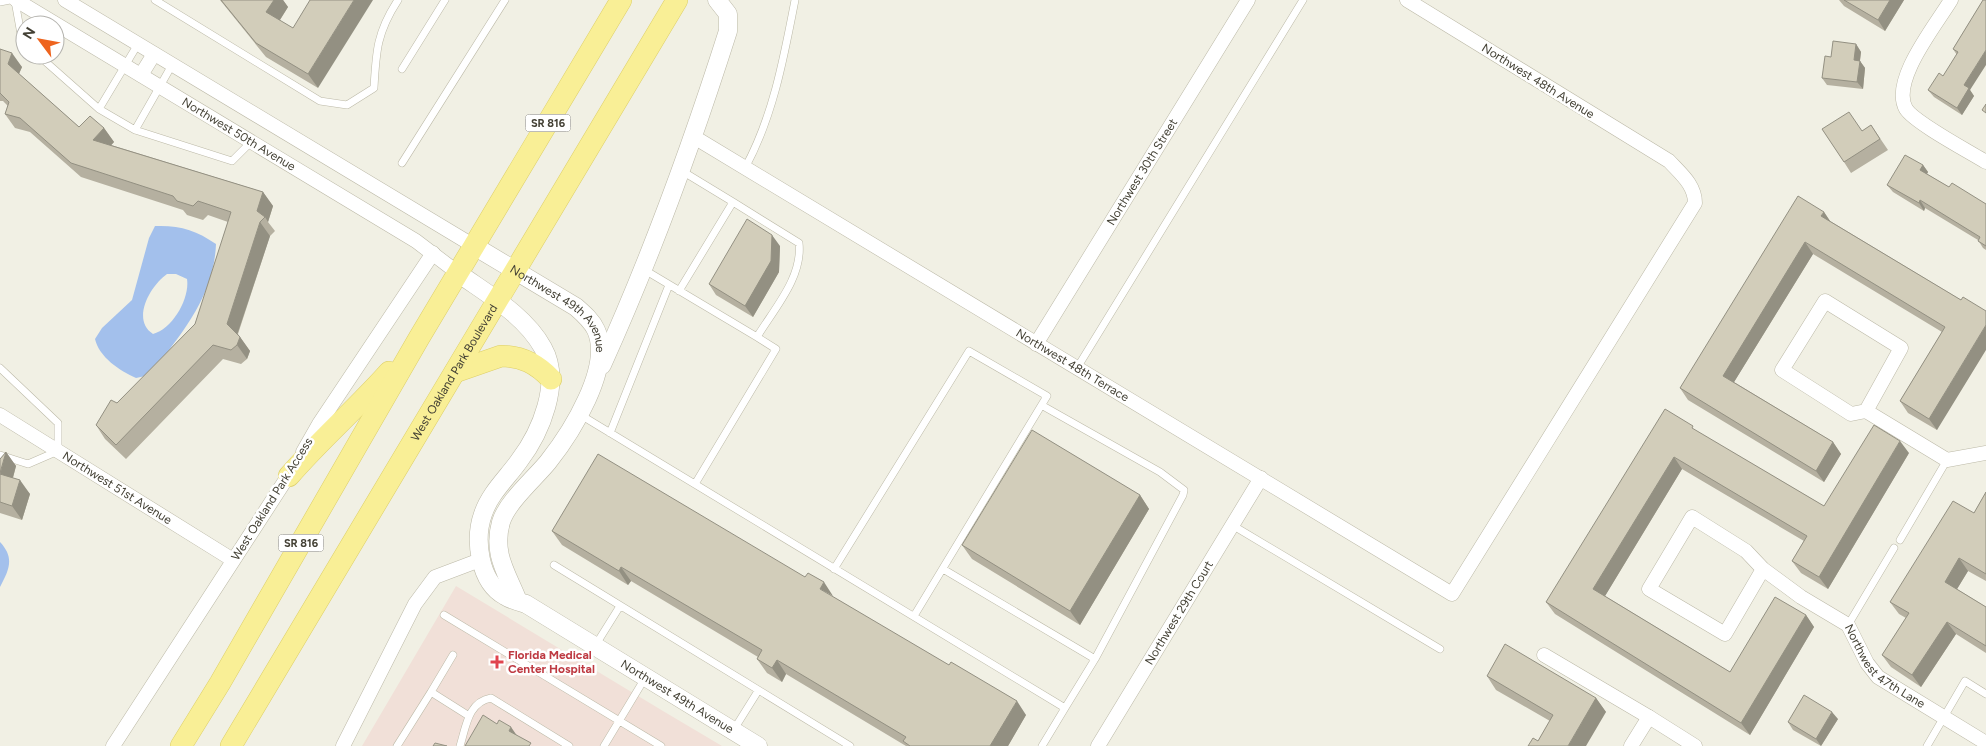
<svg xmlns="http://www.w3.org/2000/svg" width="1986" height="746" viewBox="0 0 1986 746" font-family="Figtree,sans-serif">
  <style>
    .medical { fill: #f1e0d8 }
    .water { fill: #a3c0ec; fill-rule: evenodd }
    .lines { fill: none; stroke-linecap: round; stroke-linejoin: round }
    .service-casing { stroke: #bcb9a7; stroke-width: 8 }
    .minor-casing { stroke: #bcb9a7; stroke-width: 15 }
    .tertiary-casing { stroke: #bcb9a7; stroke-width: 19 }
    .primary-casing { stroke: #ddcf67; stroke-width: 22 }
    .service { stroke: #fff; stroke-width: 7 }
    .minor { stroke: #fff; stroke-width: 14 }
    .tertiary { stroke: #fff; stroke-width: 18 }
    .primary { stroke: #f9ef96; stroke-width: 21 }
    .wall { fill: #b5b0a0 }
    .shaded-wall { fill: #939082 }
    .building { fill: #d2cdba; stroke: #939082 }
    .health-dot { fill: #e0444e; stroke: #fff; stroke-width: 2 }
    .labels { text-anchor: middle; stroke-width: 5; stroke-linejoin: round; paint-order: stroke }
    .shield { fill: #fff; stroke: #7b7971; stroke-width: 1 }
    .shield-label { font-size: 11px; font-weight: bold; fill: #434034 }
    .street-label { font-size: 12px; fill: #434034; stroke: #fff }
    .health-label { font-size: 12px; font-weight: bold; fill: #be3a42; stroke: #fff; text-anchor: start }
  </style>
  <rect width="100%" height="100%" fill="#f1f0e4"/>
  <!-- medical -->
  <path class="medical" d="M 456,586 L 663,711 L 722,746 L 362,746 Z"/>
  <!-- water -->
  <path class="water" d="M 155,226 C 179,225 196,230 216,244 C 214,297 181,334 150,375 L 136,378 C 120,371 99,357 95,339 L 102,328 L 132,300 L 149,238 ZM 167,274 L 176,274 L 187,279 C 190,298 173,329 153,334 C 131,320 150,286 167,274 Z
    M 0,542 C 15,558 9,570 0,587 Z"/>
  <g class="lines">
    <defs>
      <path id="service" d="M 155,0 L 320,101 L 347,105 L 374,88 C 376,51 377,32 398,0
        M 15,1 L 22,40 L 25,43
        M 0,2 L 10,0
        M 38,55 L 99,109 L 135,130 L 232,161 L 251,142
        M 402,69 L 445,0
        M 99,109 L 138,44
        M 135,130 L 172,65
        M 402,163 L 505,0
        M 745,168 C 773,117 784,57 795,0
        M 682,171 L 733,202
        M 643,269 L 757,337 C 774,309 803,277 799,243 L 733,202 L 679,291
        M 0,368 L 58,423 L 58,451 L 28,464 L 0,455
        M 1077,368 L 1303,0
        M 1043,406 L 1160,472 L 1184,490 L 1183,495 L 1095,659
        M 579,414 L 1065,708 L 1042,746
        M 610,433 L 669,285
        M 695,484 L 776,349 L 757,337
        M 1232,525 L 1440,649
        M 1900,540 L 1947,460
        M 554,565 L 850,746
        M 834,569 L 969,351 L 1047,396 L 914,616
        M 943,569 L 1095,659 L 1065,708
        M 444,615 L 661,746
        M 1848,625 L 1894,548
        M 595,646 L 620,606
        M 431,692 L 453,655
        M 733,731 L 758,691
        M 397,746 L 431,692 L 469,716
        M 460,746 C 466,727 468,702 491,698 L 569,746
        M 604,746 L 645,678
        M 1927,746 L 1965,681 L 1986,694"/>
      <g id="minor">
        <path id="s1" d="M 16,0 L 416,241 L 458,273"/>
        <path d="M 65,0 L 474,246"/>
        <path d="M 1951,0 C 1936,25 1890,81 1906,109 C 1915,123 1970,152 1986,162"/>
        <path d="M 141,75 L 154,54"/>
        <path id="s2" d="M 694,137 L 1452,594 L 1695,203 C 1695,185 1681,174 1669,161 L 1407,0"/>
        <path id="s3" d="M 1036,344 L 1248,0"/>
        <path d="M 1866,411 L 1901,348 L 1825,301 L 1782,370 L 1851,414 L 1866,411 L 1947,460 L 1986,453"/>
        <path id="s4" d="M 0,415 L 233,560"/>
        <path d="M 303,452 L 319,424 L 433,253"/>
        <path id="s5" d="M 1763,569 L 1725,634 L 1649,589 L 1692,517 L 1746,551 L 1763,569 L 1801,597 L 1848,625 L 1867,663 L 1878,677 L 1986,743"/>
        <path d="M 1544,655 L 1649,717"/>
        <path d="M 113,746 L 292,470"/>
        <path d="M 343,746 L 415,604 L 435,577 L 480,560"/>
        <path id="s6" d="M 1098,746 L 1261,478"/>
        <path d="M 1631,746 L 1649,717 L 1695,746"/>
      </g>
      <g id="tertiary">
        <path id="s7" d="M 474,246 L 576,307 C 584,314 592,321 596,330 C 613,367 571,433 548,462 C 535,478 507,502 501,522 C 492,554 507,573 518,601"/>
        <path id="s8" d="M 458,273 C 487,294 525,315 543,348 C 562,382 541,432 519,461 C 507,478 490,493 483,514 C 474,539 479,582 505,596 C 511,600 519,602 526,604 L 758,746"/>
        <path d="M 602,365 C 651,257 692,144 728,31 L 728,14 L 717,0"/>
      </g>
      <g id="primary">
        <path d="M 455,372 L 501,356 C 522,356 537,364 551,379"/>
        <path d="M 289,476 C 321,439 357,408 389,372"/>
        <path d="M 181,746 L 220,683 L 419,338 L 621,0"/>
        <path id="s9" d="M 231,746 L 677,0"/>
      </g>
    </defs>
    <!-- service casing -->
    <use href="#service" class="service-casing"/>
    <!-- minor casing -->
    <use href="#minor" class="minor-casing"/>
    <!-- tertiary casing -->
    <use href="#tertiary" class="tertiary-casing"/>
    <!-- primary casing -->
    <use href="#primary" class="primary-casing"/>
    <!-- service -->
    <use href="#service" class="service"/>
    <!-- minor -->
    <use href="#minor" class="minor"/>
    <!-- tertiary -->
    <use href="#tertiary" class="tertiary"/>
    <!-- primary -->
    <use href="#primary" class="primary"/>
  </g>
  <!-- wall -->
  <path class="wall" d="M 220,0 L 283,0 L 288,7 L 280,20 L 318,88 L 266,57 Z
    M 1839,0 L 1904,0 L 1885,31 L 1844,6 Z
    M 1983,0 L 1970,90 L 1974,96 L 1962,115 L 1934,97 L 1928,90 L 1943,76 L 1957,55 L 1953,49 Z
    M 1856,44 L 1861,52 L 1860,61 L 1865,68 L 1863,89 L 1827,85 L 1822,78 L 1831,57 Z
    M 0,49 L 22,67 L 19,74 L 79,127 L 104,128 L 114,142 L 111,145 L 263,192 L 273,206 L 268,222 L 275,231 L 270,236 L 238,334 L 250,351 L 247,359 L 241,364 L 223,359 L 126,459 L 105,439 L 96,425 L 195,324 L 228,222 L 208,215 L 203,220 L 187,215 L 183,210 L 81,177 L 30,132 L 15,128 L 5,114 L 8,106 L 3,101 L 0,101 Z
    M 1871,125 L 1888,150 L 1851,173 L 1844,162 L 1862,131 Z
    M 1923,165 L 1928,172 L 1927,174 L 1949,187 L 1986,204 L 1986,250 L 1983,248 L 1978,240 L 1925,208 L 1924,211 L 1893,192 L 1887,185 Z
    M 1824,212 L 1830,221 L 1961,300 L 1937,430 L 1908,413 L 1900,401 L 1942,332 L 1813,254 L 1734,382 L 1833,442 L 1841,454 L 1824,482 L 1688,400 L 1680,388 Z
    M 780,246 L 779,272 L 753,317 L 716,295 L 709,284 Z
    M 1696,431 L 1824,506 L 1909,453 L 1828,589 L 1801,573 L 1792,561 L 1804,541 L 1682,469 L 1605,596 L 1730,672 L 1806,615 L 1814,627 L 1750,735 L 1555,614 L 1546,602 Z
    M 6,452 L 16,466 L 13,478 L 30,494 L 22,520 L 0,513 L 0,459 Z
    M 1986,492 L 1986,581 L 1968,571 L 1957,589 L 1986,607 L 1986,653 L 1956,634 L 1921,687 L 1891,667 L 1882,655 L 1906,618 L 1899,614 L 1890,602 L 1974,513 Z
    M 1140,495 L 1149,509 L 1080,625 L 972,559 L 962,545 Z
    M 552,531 L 833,597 L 1026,715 L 1008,746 L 906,746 L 786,674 L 782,682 L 767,673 L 757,659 L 758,657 L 631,581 L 628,585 L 562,545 Z
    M 1487,676 L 1596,698 L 1606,712 L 1538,741 L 1550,721 L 1496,690 Z
    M 1838,719 L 1821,746 L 1793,730 L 1788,722 Z"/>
  <!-- shaded-wall -->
  <path class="shaded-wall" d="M 274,0 L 283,0 L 288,7 L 276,26 L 266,12 Z
    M 354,0 L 373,0 L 318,88 L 308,74 Z
    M 1890,0 L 1904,0 L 1885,31 L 1878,20 Z
    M 1856,44 L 1861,52 L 1859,67 L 1854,60 Z
    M 1986,50 L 1986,65 L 1970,90 L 1974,96 L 1962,115 L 1957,108 L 1964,85 Z
    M 12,53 L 22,67 L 17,78 L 8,64 Z
    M 1860,61 L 1865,68 L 1863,89 L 1857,82 Z
    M 104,128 L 114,142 L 103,154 L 93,140 Z
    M 1923,165 L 1928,172 L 1925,177 L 1920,170 Z
    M 263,192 L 273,206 L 268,222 L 265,217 L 257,211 Z
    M 1920,200 L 1925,208 L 1924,211 L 1919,203 Z
    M 1824,212 L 1832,224 L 1821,216 Z
    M 260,222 L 270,236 L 236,338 L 227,324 Z
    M 772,235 L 780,246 L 779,272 L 753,317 L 745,306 Z
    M 1805,242 L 1813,254 L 1731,387 L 1723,376 Z
    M 1986,325 L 1986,350 L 1937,430 L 1929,419 Z
    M 240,337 L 250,351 L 247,359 L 237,345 Z
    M 1900,441 L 1909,453 L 1828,589 L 1819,577 Z
    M 1833,442 L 1841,454 L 1824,482 L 1816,471 Z
    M 6,452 L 16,466 L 10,488 L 0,475 Z
    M 1674,457 L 1682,469 L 1602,601 L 1593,589 Z
    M 20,480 L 30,494 L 22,520 L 12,506 Z
    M 1140,495 L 1149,509 L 1080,625 L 1070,611 Z
    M 1959,558 L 1968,571 L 1954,594 L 1945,582 Z
    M 621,567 L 631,581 L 628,585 L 619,571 Z
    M 824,582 L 833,596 L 820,589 Z
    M 1806,615 L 1814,627 L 1750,735 L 1741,723 Z
    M 1947,622 L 1956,634 L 1921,687 L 1912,675 Z
    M 777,660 L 786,674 L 782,682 L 772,668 Z
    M 1596,698 L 1606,712 L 1586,746 L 1568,746 Z
    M 1017,701 L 1026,715 L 1008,746 L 990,746 Z
    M 1832,712 L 1838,719 L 1821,746 L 1816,739 Z
    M 511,727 L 520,740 L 509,731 Z"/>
  <!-- building -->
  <path class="building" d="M 221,0 L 274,0 L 266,12 L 293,28 L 310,0 L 354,0 L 308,74 L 256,43 Z
    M 1844,0 L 1890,0 L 1878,20 Z
    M 1983,0 L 1986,0 L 1986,50 L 1964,85 L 1969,88 L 1957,108 L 1928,90 L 1939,73 L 1943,76 L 1958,52 L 1953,49 Z
    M 1833,41 L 1856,44 L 1854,60 L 1860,61 L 1857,82 L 1822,78 L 1825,56 L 1831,57 Z
    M 0,49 L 12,53 L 8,64 L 79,127 L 90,116 L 104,128 L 93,140 L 263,192 L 257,211 L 265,217 L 260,222 L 227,324 L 240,337 L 237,345 L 231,350 L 213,345 L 116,445 L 96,425 L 111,400 L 117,403 L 195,324 L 231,212 L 198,201 L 193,206 L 177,201 L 173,196 L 71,163 L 20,118 L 5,114 L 9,102 L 0,93 Z
    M 1986,104 L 1986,113 L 1982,110 Z
    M 1849,112 L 1862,131 L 1871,125 L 1880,139 L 1844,162 L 1822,129 Z
    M 1905,155 L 1923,165 L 1920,170 L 1949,187 L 1952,183 L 1986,204 L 1986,246 L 1978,241 L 1980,237 L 1920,200 L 1919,203 L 1887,185 Z
    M 1798,196 L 1824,212 L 1821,216 L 1961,300 L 1963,297 L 1986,311 L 1986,325 L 1929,419 L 1900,401 L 1945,327 L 1805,242 L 1723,376 L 1833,442 L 1816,471 L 1680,388 Z
    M 747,219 L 772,235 L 771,261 L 745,306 L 709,284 Z
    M 1665,409 L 1693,426 L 1692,428 L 1824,506 L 1874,425 L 1900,441 L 1819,577 L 1792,561 L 1807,536 L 1674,457 L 1593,589 L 1730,672 L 1775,597 L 1806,615 L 1741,723 L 1546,602 Z
    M 1032,430 L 1140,495 L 1070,611 L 962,545 Z
    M 6,452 L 0,473 L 0,459 Z
    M 598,454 L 805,577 L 808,573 L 824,582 L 820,589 L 949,665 L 951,662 L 1017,701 L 990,746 L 910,746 L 903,741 L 906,737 L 777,660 L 772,668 L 757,659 L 762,650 L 621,567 L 619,571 L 552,531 Z
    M 0,474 L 20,480 L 12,506 L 0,502 Z
    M 1986,492 L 1986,574 L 1959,558 L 1945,582 L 1986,607 L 1986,646 L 1947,622 L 1912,675 L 1882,655 L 1909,613 L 1890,602 L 1953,501 L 1974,513 Z
    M 1505,644 L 1596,698 L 1568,746 L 1528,746 L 1533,738 L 1538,741 L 1553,715 L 1487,676 Z
    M 1804,695 L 1832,712 L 1816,739 L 1788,722 Z
    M 483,715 L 497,724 L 499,720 L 511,727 L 509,731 L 531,743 L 529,746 L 465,746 Z
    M 435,743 L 447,746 L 433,746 Z"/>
  <!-- markers -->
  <path class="health-dot" d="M494.5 654.5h5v5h5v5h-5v5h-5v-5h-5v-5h5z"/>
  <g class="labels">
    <!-- shield labels -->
    <g class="shield">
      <rect x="525.5" y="114.5" width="45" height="17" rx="4"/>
      <rect x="278.5" y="534.5" width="45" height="17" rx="4"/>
    </g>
    <g class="shield-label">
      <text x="548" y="127">SR 816</text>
      <text x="301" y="547">SR 816</text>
    </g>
    <!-- street labels -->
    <g class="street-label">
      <text transform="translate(1538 81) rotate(32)" y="4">Northwest 48th Avenue</text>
      <text dy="4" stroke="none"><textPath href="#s1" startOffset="260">Northwest 50th Avenue</textPath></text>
      <text dy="4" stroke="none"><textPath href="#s3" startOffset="202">Northwest 30th Street</textPath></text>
      <text dy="4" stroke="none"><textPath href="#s7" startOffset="108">Northwest 49th Avenue</textPath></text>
      <text dy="4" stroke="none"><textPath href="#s2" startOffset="442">Northwest 48th Terrace</textPath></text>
      <text dy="4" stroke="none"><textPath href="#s9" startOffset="435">West Oakland Park Boulevard</textPath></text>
      <text dy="4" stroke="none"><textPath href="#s4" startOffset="138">Northwest 51st Avenue</textPath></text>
      <text transform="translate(272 499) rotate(-58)" y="4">West Oakland Park Access</text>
      <text dy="4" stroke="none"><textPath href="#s6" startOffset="156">Northwest 29th Court</textPath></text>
      <text dy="4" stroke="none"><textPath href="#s5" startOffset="495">Northwest 47th Lane</textPath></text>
      <text dy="4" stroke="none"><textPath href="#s8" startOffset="591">Northwest 49th Avenue</textPath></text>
    </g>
    <!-- health labels -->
    <g class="health-label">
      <text x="508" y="659">Florida Medical<tspan x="508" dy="14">Center Hospital</tspan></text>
    </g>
  </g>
  <!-- north arrow -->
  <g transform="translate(40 40) rotate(302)"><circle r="24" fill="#ffffff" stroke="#b4b3ae"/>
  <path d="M0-4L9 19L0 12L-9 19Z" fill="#ee641e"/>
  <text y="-8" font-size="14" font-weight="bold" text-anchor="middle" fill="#434034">N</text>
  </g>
</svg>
